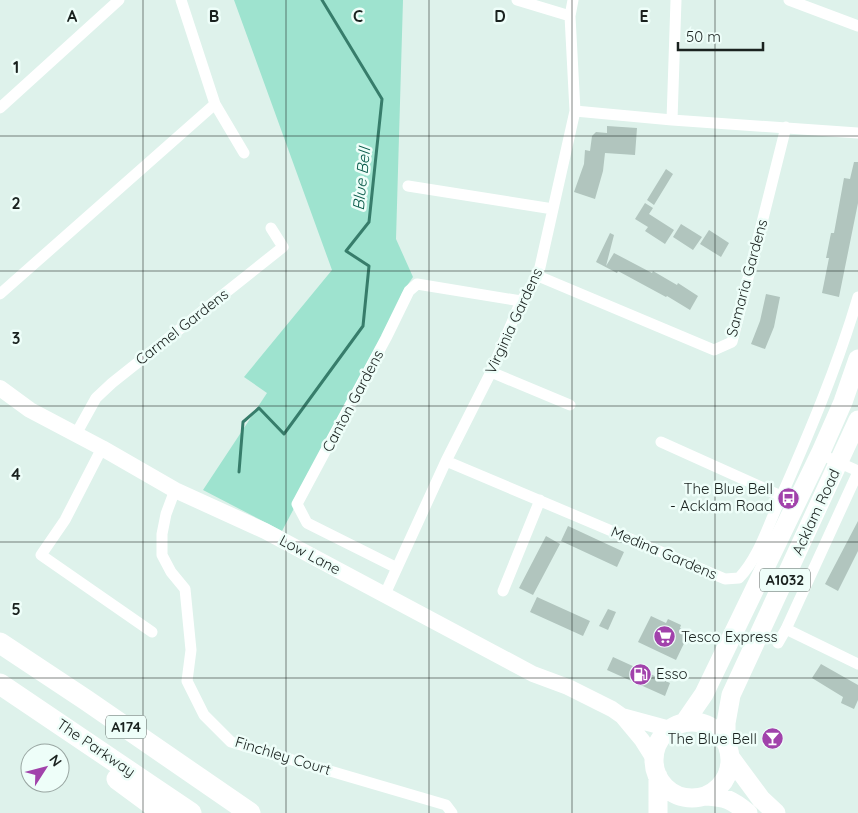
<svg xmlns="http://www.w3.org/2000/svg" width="858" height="813" viewBox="0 0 858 813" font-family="Quicksand,sans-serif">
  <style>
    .green { fill: #9ee3cf }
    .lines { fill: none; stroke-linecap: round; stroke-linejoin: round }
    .stream { stroke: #377d6b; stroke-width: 3 }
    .building { fill: #b1c5be }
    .street { stroke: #fff; stroke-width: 11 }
    .secondary { stroke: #fff; stroke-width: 16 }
    .primary { stroke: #fff; stroke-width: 19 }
    .highway { stroke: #fff; stroke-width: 21 }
    .grid { fill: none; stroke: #1a221f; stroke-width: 1; stroke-opacity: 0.55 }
    .labels { text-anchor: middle; stroke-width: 5; stroke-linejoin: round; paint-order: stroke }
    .shield { fill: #eefef9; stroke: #5a6460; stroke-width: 1 }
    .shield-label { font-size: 14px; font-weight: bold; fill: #1a221f }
    .street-label { font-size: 15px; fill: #1a221f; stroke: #eefef9 }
    .poi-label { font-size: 15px; fill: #1a221f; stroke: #eefef9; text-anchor: end }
    .water-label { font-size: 16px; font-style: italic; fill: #095a49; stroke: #eefef9 }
    .grid-label { font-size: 16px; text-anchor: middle; font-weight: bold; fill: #1a221f; stroke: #eefef9; stroke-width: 5; stroke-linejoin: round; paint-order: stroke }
  </style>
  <rect width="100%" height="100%" fill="#def2eb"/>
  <!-- green -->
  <path class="green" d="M 234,0 L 403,0 L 396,239 L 413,277 L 402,293 L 385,336 L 282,531 L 203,490 L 267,393 L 244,377 L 332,270 Z"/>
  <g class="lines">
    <!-- stream -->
    <path class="stream" d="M 239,472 L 243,422 L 259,408 L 284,434 L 363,326 L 369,266 L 346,251 L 369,222 L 382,99 L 322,0"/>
  </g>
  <!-- building -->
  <path class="building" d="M 607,126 L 637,128 L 635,155 L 605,153 L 603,171 L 595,199 L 574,192 L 584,164 L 585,150 L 590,151 L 592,136 L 596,132 L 607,133 Z
    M 854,162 L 858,162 L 858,203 L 839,297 L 822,293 L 829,258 L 826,258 L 831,233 L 834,233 L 844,178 L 850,179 Z
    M 666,169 L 673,174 L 654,205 L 647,200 Z
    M 645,203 L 653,208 L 649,214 L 674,230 L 665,244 L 645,231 L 648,227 L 635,219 Z
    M 681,224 L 702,237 L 693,250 L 673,237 Z
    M 709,230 L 729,243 L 721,257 L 700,244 Z
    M 610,233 L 614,235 L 606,266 L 614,253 L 652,273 L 653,271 L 677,285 L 678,283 L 698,296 L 690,310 L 667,296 L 666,297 L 618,271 L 617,273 L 596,262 Z
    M 766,294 L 780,297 L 774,327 L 765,349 L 751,344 L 760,321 Z
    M 858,521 L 858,551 L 838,591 L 825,584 Z
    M 568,526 L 624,552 L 617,567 L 561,541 Z
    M 546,536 L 560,544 L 533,595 L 519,588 Z
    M 537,597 L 590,621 L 583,636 L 530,612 Z
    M 608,609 L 616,612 L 608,630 L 599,626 Z
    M 651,616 L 666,623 L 668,619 L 681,625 L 680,628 L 689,633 L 676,660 L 638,642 Z
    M 613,657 L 670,683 L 665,696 L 607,670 Z
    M 821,664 L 858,685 L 858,700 L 854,709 L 841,703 L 843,697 L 812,678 Z"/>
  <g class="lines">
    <!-- street -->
    <path class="street" d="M 181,0 L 215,104 L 244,153
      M 517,0 L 570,16
      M 789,0 L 858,26
      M 0,108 L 119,0
      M 575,111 L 672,120 L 858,133
      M 672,120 L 676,0
      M 408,186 L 553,209
      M 538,276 L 714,350 L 732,342 L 786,127
      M 0,294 L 215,104
      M 491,372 L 570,405
      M 76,434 L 96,398 L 112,383 L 283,247 L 271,228
      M 661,442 L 781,496
      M 102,448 L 65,520 L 41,555 L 152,632
      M 820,454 L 858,471
      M 446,461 L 725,579 L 739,578 C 758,558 767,529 778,504 C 808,436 837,368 858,297
      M 175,490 L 166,514 L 162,534 L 162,555 L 171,572 L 185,589 L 191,650 L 187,681 L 204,715 L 231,742 L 446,805 L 452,813
      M 397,568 L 307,523 L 297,504 L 386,338 L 409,291 L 417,284 L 521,301
      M 503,591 L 540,500
      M 385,594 L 446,461 L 491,372 L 521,301 L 538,276 L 575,111 L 570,16 L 573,0
      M 786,629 L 858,664
      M 778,643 L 786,629 L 858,472"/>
    <!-- secondary -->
    <path class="secondary" d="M 0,388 L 30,410 L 102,448 L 175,490 L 265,531 L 533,674 L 568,687 L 612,709 L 622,716 L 642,740 L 654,759
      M 622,716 L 670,729"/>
    <!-- primary -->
    <path class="primary" d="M654 760a38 38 0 1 1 76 0a38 38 0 1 1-76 0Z
      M 684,723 L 704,694 L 820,454 L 843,402 L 858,359
      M 726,743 L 726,723 L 731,695 L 858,420
      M 730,757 L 761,799 L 776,813
      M 658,776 L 658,813
      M 706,796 C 726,797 732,800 748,813"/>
    <!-- highway -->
    <path class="highway" d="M 0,643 L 86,700 L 250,813
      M 0,684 L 191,813
      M 117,779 L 163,813"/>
  </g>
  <!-- grid -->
  <path class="grid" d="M 143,0 L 143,813M 286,0 L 286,813M 429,0 L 429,813M 572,0 L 572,813M 715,0 L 715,813M 0,136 L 858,136M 0,271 L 858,271M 0,406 L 858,406M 0,542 L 858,542M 0,678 L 858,678"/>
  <!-- icons -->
  <defs>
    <symbol id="bus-disc" viewBox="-11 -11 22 22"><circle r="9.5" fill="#a142ab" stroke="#eefef9"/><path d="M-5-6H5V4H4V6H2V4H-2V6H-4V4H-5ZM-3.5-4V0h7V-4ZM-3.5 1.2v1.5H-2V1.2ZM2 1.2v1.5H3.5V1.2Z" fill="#fff"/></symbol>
    <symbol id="supermarket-disc" viewBox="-11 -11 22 22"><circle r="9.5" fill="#a142ab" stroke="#eefef9"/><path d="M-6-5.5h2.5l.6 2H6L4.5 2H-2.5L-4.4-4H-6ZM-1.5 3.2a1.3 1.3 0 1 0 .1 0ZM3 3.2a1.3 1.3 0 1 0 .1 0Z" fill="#fff"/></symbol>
    <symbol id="fuel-disc" viewBox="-11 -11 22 22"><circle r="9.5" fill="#a142ab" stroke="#eefef9"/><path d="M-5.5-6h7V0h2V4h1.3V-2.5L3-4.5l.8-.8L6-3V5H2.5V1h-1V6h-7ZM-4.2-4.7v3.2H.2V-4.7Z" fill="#fff"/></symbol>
    <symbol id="bar-disc" viewBox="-11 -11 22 22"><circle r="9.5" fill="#a142ab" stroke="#eefef9"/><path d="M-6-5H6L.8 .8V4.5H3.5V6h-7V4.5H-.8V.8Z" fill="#fff"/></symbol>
  </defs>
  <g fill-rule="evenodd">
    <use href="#bus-disc" x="776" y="486" width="25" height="25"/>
    <use href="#supermarket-disc" x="652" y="624" width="25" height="25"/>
    <use href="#fuel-disc" x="628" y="662" width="25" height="25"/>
    <use href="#bar-disc" x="760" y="726" width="25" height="25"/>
  </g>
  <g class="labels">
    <!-- shield labels -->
    <g class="shield">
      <rect x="760" y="568.5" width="50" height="23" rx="4"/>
      <rect x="106" y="715.5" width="40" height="23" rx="4"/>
    </g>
    <g class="shield-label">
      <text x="785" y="585">A1032</text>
      <text x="126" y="732">A174</text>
    </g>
    <!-- street labels -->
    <g class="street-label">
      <text transform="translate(747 278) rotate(-75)" y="5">Samaria Gardens</text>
      <text transform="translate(514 321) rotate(-65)" y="5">Virginia Gardens</text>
      <text transform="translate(182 327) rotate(-38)" y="5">Carmel Gardens</text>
      <text transform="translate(353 401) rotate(-62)" y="5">Canton Gardens</text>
      <text transform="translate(816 512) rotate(-65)" y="5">Acklam Road</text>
      <text transform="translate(664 553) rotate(23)" y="5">Medina Gardens</text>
      <text transform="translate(310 555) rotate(28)" y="5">Low Lane</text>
      <text transform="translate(96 748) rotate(34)" y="5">The Parkway</text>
      <text transform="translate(283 756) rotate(17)" y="5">Finchley Court</text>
    </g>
    <!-- poi labels -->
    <g class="poi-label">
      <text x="773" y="494">The Blue Bell<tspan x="773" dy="17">- Acklam Road</tspan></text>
      <text x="681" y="642" text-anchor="start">Tesco Express</text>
      <text x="656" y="679" text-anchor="start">Esso</text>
      <text x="757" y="744">The Blue Bell</text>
    </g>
    <!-- water labels -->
    <g class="water-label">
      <text transform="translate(361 179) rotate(-84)" y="6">Blue Bell</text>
    </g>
  </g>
  <g class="grid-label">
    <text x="72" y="22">A</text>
    <text x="214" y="22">B</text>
    <text x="358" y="22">C</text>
    <text x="500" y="22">D</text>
    <text x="644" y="22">E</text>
    <text x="16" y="73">1</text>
    <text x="16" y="209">2</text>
    <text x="16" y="344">3</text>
    <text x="16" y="480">4</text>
    <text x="16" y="615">5</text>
  </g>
  <!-- north arrow -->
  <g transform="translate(45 768) rotate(54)"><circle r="24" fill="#eefef9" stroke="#99a6a2"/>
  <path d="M0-4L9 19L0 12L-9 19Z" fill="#a142ab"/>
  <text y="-8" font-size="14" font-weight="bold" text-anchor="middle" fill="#1a221f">N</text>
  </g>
  <!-- scale -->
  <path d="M678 42v8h85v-8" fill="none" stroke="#1a221f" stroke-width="2.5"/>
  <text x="686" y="42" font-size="15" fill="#1a221f" stroke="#eefef9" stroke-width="4" paint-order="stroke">50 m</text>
</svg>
